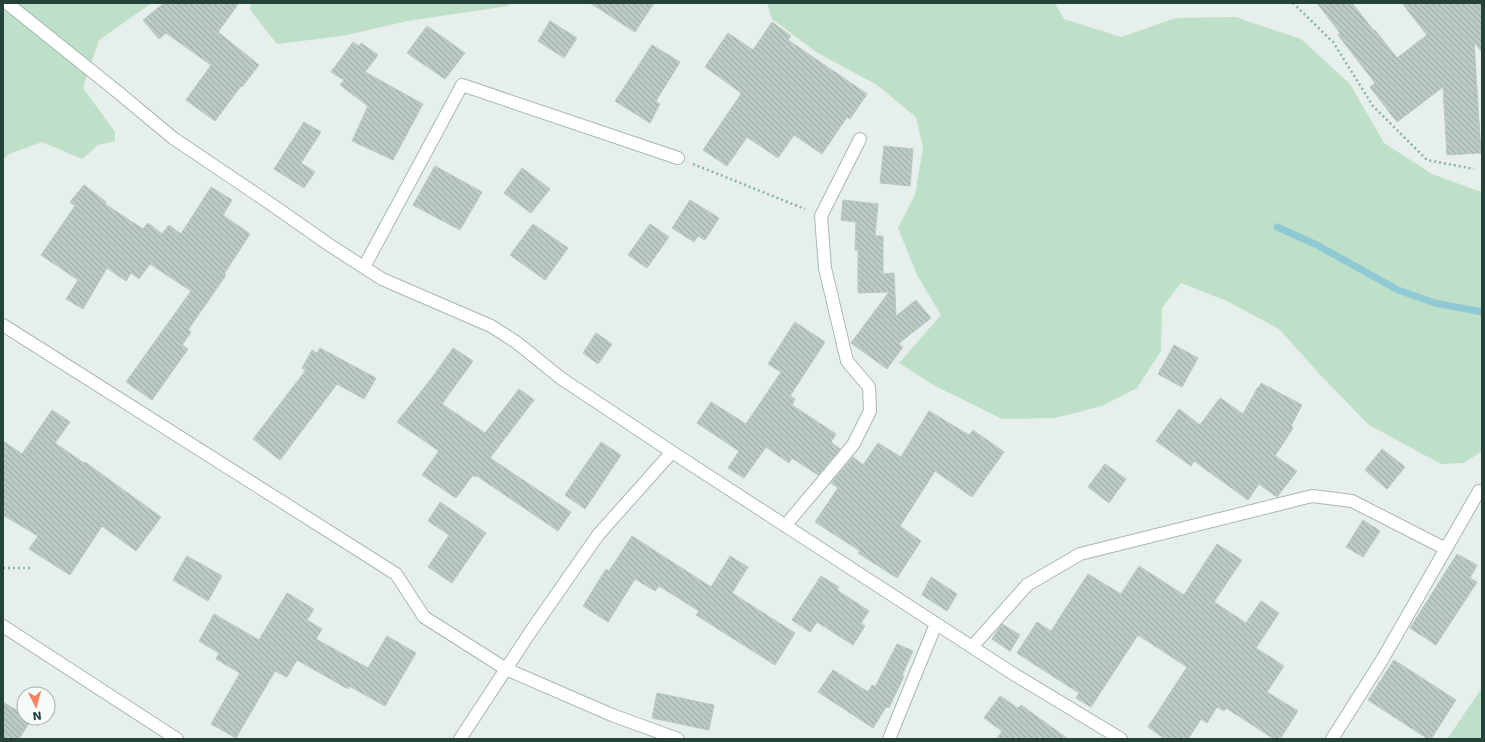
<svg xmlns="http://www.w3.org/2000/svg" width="1485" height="742" viewBox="0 0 1485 742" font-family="'DejaVu Sans',sans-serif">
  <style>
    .green { fill: #bfe0c8 }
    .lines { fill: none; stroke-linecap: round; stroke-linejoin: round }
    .stream { stroke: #8ec9d4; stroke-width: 7 }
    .building { fill: url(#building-back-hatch); stroke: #b8c9c2 }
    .minor-casing { stroke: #a8b8b2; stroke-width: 14 }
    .path { stroke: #86b3a5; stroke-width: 2.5; stroke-dasharray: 2 3; stroke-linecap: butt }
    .minor { stroke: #fff; stroke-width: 12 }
  </style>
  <defs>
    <pattern id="building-back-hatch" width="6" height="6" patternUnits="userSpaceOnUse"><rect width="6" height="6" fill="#bbcac4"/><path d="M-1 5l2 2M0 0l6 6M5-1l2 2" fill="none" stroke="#98a6a0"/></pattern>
  </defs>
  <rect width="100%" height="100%" fill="#e6efeb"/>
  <!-- green -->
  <path class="green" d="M 3,3 L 152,3 L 99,40 L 83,88 L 115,132 L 115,141 L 98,145 L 82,159 L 42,142 L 9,154 L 3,160 Z
    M 251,3 L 512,3 L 508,6 L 408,21 L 342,36 L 277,44 L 250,10 Z
    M 767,3 L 1055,3 L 1064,19 L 1121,37 L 1176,18 L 1236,17 L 1301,39 L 1350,84 L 1384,143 L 1432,174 L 1478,191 L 1482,191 L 1482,451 L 1464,463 L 1441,464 L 1369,425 L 1324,379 L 1279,329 L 1227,301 L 1181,283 L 1162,308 L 1161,351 L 1137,388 L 1102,406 L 1055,418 L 1002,419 L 935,386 L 899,363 L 941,315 L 917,275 L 898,228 L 915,195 L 923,148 L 916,117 L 877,85 L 816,52 L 772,19 Z
    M 1482,688 L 1482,739 L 1447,739 Z"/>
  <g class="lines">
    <!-- stream -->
    <path class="stream" d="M 1277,227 L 1317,245 L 1398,290 L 1435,303 L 1482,312"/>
  </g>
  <!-- building -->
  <path class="building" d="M 164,3 L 239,3 L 218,32 L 259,65 L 242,87 L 241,86 L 215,121 L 186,100 L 211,65 L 166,33 L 159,39 L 143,20 Z
    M 590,3 L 654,3 L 635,32 Z
    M 1317,3 L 1352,3 L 1374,31 L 1375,30 L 1397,58 L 1427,35 L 1402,3 L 1482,3 L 1482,52 L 1474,42 L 1481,153 L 1447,155 L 1443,87 L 1397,122 L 1370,87 L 1375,83 L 1338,35 L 1340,33 Z
    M 550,21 L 577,38 L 564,58 L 538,41 Z
    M 772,22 L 791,36 L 788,40 L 867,94 L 850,119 L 847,117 L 822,154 L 794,135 L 778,158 L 747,137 L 727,166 L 703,150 L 741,94 L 740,93 L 740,92 L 705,67 L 728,33 L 753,50 Z
    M 427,26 L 465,53 L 445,79 L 407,53 Z
    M 353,42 L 359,46 L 361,43 L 378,55 L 365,72 L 423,104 L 393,160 L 352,141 L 368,106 L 340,85 L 344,80 L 331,72 Z
    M 652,45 L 680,62 L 656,101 L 660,104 L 650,123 L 615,101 Z
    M 304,122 L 321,132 L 301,163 L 315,172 L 304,188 L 274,169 Z
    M 884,146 L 913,149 L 910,186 L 880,183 Z
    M 435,166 L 482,192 L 460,230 L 413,205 Z
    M 522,168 L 550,189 L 531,213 L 504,193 Z
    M 84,185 L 106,202 L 105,204 L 143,229 L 148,223 L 162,234 L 169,225 L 181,234 L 211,187 L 232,200 L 223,215 L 250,234 L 224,274 L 226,275 L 188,330 L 191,332 L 182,345 L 188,349 L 152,400 L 126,382 L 191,291 L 150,264 L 139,279 L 131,273 L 126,281 L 107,268 L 83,309 L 66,299 L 78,280 L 41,255 L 75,206 L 70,202 Z
    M 690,200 L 719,218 L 705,240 L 698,236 L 694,242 L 672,228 Z
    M 843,200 L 878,204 L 875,236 L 883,236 L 883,274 L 894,273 L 896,316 L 916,300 L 931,318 L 898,344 L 903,347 L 887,369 L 851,343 L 889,292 L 858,293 L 858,250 L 855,250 L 856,222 L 841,220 Z
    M 533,224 L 568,248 L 545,280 L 510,255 Z
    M 650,224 L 669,237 L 647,268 L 628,255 Z
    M 795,322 L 825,342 L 790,396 L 795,399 L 792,405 L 836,434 L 831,442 L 840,449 L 818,475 L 792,458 L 789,463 L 766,447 L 744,478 L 728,468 L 739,451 L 697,423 L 711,402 L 746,424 L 781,372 L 768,364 Z
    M 596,333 L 612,344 L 598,364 L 583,353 Z
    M 1174,345 L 1198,358 L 1182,387 L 1158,374 Z
    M 320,348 L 376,378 L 364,399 L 337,384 L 280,460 L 253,439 L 306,370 L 302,368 L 312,350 L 317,353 Z
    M 453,348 L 473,361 L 442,404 L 485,433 L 519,389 L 534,400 L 490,458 L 571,512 L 558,531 L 477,476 L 476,477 L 473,475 L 456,498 L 422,475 L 439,451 L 397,422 L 434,375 Z
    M 1261,383 L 1302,405 L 1291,426 L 1293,428 L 1275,456 L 1297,471 L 1277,497 L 1259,484 L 1248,500 L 1194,461 L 1191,466 L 1156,441 L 1179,409 L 1200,425 L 1220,398 L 1243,414 L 1258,387 L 1259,388 Z
    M 52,410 L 70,422 L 55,443 L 84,463 L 85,462 L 161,517 L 136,551 L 102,526 L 70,575 L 29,549 L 38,536 L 3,515 L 3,441 L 22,454 Z
    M 929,411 L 969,435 L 973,430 L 1004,452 L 972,497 L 935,471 L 900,526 L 921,541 L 897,578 L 858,553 L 860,551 L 815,522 L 838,488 L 831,483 L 853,457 L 863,465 L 878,443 L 901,457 Z
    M 601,442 L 621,455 L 585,509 L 565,495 Z
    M 1382,449 L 1405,467 L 1387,489 L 1365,470 Z
    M 1105,464 L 1126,479 L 1109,503 L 1088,487 Z
    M 440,502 L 486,533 L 452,583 L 428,567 L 449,535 L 428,521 Z
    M 1363,520 L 1380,531 L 1363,557 L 1346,547 Z
    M 632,536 L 711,587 L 730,556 L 748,567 L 732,593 L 795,633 L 775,665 L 696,615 L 699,611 L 659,586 L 655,591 L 635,579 L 608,622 L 583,606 L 606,569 L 609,571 Z
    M 1217,544 L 1242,560 L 1214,602 L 1246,623 L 1261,601 L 1279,613 L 1256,648 L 1284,666 L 1267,692 L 1298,711 L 1280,739 L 1274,739 L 1226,708 L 1224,711 L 1217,707 L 1207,723 L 1201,719 L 1188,739 L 1165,739 L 1148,727 L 1187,667 L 1138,635 L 1091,707 L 1076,698 L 1079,693 L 1017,653 L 1037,622 L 1051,631 L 1088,574 L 1121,594 L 1139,566 L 1184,595 Z
    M 1457,554 L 1477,565 L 1470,578 L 1477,582 L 1436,645 L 1410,628 Z
    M 187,556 L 222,576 L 208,601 L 173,580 Z
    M 821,576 L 839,587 L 837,590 L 869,611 L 861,623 L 865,626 L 853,645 L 817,622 L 810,632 L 792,620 Z
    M 931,577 L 957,594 L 947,611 L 922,595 Z
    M 287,593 L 314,609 L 307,620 L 322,629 L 316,639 L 368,668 L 387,636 L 416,653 L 385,706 L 349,686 L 348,689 L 297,660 L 287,677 L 275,671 L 236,738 L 211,724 L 240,673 L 216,659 L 219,653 L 199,641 L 214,614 L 259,640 Z
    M 1002,624 L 1020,635 L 1010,651 L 992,639 Z
    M 897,644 L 913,651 L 902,675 L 904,676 L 889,708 L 886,707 L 873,728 L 818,692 L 833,670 L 868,692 L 872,685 L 875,687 Z
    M 1394,660 L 1456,700 L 1431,739 L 1428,739 L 1368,700 Z
    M 657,693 L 714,705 L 709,730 L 652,718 Z
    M 1000,696 L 1018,708 L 1021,705 L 1068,739 L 997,739 L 1002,731 L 984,718 Z
    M 3,702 L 24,715 L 24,718 L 31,720 L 19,739 L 3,739 Z"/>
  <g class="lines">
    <defs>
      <path id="minor" d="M 7,3 L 119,93 L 173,138 L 268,202 L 328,244 L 382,279 L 491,326 L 516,342 L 562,379 L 672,452 L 1012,673 L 1121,739
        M 364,267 L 462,85 L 678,158
        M 3,325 L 396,574 L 424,617 L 506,669 L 612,715 L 678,739
        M 785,526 L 853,445 L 870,411 L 869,387 L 847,361 L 825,268 L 821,216 L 860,139
        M 3,626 L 177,739
        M 972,647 L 1027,585 L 1080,554 L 1312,496 L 1352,501 L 1446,549
        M 460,739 L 531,631 L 598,535 L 672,452
        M 889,739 L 936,624
        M 1332,739 L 1382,660 L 1479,491"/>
    </defs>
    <!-- minor casing -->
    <use href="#minor" class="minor-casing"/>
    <!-- path -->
    <path class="path" d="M 1293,3 L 1333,42 L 1373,106 L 1427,160 L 1474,169
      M 693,164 L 805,209
      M 3,568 L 30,568"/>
    <!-- minor -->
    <use href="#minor" class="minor"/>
  </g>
  <!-- border -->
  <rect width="1485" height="742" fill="none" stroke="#24423a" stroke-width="8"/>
  <!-- north arrow -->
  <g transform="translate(36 706) rotate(174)"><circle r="19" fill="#f7fbf9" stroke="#a3b1ad"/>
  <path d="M0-3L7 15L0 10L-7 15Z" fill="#f4845f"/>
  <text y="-6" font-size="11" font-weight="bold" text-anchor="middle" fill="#24423a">N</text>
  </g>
</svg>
